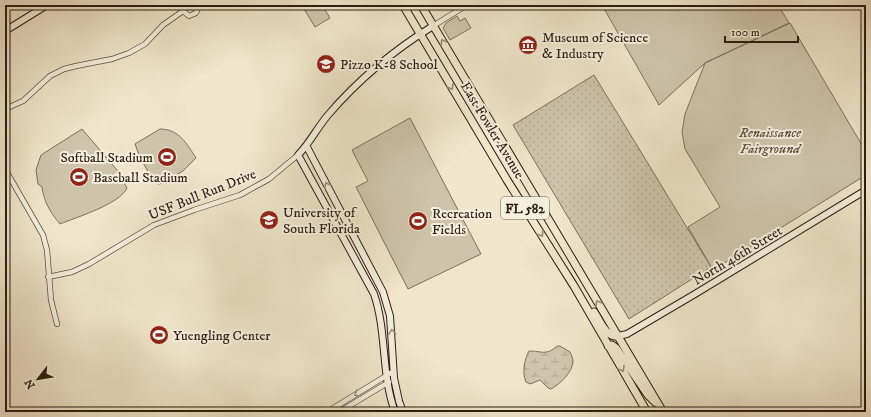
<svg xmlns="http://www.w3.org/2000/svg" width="871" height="417" viewBox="0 0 871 417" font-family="'IM FELL DW Pica',serif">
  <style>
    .grass { fill: url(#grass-dots); stroke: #7c705e }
    .wetland { fill: url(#wetland-marsh); stroke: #7c705e }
    .park { fill: #cec4ac; stroke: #7c705e }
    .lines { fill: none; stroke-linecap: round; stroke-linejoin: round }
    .street-tunnel { stroke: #c8bea7; stroke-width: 4.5; stroke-dasharray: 4.5 2; stroke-linecap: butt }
    .street-casing { stroke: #5b4f40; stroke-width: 6 }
    .secondary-casing { stroke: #291d11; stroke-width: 8 }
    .primary-casing { stroke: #291d11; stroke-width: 9 }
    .street { stroke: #f5efde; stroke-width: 4.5 }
    .secondary { stroke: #f5efde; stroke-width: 6 }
    .primary { stroke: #f0e6cc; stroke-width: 7 }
    .oneway { stroke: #968c78 }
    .oneway2 { stroke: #999082 }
    .labels { text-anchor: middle; stroke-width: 4; stroke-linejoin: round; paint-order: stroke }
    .shield { fill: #f5efde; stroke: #665c4e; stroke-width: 1 }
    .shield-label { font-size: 13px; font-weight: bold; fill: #291d11 }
    .poi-label { font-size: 14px; fill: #291d11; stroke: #f5efde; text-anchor: start }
    .street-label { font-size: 14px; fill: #291d11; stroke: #f5efde }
    .park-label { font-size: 14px; font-style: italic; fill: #5b4f40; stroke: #f5efde }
  </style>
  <defs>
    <pattern id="grass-dots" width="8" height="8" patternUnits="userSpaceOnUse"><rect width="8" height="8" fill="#cec4ac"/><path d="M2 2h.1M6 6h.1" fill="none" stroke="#b1a893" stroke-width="1.8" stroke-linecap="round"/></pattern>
    <pattern id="wetland-marsh" width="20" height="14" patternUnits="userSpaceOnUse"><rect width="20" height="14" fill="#cec4ac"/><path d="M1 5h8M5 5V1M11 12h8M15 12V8" fill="none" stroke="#b1a893"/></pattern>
  </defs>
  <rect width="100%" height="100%" fill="#f0e6cc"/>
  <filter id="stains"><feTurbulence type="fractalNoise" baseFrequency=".005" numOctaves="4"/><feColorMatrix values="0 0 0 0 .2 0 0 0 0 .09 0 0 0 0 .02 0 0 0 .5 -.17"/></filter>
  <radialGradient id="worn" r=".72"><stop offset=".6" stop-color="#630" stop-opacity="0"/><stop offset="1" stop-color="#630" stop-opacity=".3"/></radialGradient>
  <!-- grass -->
  <path class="grass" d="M 594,75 L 711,267 L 629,319 L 513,125 Z"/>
  <!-- wetland -->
  <path class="wetland" d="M 557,346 L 560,346 L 570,352 C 571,354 573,358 573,361 C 573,372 560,384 551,389 L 548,388 L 540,380 L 530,384 L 526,382 C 522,373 524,360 529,351 C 542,351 546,356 557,346 Z"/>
  <!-- park -->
  <path class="park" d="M 310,5 L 322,5 L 330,18 L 315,27 L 304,9 Z
    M 602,5 L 778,5 L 789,23 L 705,63 L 659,105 Z
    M 457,16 L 460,21 L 465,18 L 471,28 L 450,40 L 443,28 L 446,23 Z
    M 790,23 L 866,152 L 866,175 L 713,270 L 688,227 L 720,207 L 685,149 L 682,132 L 685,114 L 705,63 Z
    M 410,118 L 481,254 L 408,289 L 356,187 L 368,181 L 352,150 Z
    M 82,129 L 117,170 L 127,188 C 120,204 77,217 60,224 C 50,212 44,202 42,187 L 38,184 L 36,170 L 41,155 Z
    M 160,129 C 179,129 187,144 196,158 L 183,171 L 160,184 L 154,183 L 139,155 L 135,144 Z"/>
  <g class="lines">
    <!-- street-tunnel -->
    <path class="street-tunnel" d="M 462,8 L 468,5"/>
    <defs>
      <path id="street" d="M 183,5 L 183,11 L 189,16 L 196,13 L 198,8 L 198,5
        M 433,26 L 462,8
        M 5,109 L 23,101 L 50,76 L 64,69 L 76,66 L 112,59 L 129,53 L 145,44 L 163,25 L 183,11
        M 5,169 L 43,235 L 47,250 L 51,300 L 57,324
        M 48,277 L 72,272 L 89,264 L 154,225 L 194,210 L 240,195 L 269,179 L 298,155
        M 327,412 L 394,371
        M 339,412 L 389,382"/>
      <path id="secondary" d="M 5,31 L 47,5
        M 307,147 L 383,292 L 390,316 L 394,378 L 399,401 L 403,412
        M 618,336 L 627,334 L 695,294 L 866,190
        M 395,412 C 381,374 387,332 374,294 L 298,155 C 310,143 317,128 328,115 C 358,80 394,50 433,26"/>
      <path id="primary" d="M 403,5 L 507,180 L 574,286 L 647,412
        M 421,5 L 663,412
        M 594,312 C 600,321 606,338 618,336
        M 608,346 L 612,345 L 616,348 L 648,395 L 655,402"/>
    </defs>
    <!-- street casing -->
    <use href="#street" class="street-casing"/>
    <!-- secondary casing -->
    <use href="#secondary" class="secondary-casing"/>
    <!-- primary casing -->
    <use href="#primary" class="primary-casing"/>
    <!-- street -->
    <use href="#street" class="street"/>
    <!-- secondary -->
    <use href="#secondary" class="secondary"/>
    <!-- primary -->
    <use href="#primary" class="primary"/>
  </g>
  <!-- one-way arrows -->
  <defs><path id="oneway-chevron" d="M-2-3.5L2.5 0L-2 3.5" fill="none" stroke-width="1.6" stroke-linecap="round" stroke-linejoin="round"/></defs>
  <g class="oneway">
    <use href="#oneway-chevron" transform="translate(443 42) rotate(-121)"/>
    <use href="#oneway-chevron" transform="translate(451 87) rotate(59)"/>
    <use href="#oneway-chevron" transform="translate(541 234) rotate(58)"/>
    <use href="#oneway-chevron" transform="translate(598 303) rotate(-121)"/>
    <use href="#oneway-chevron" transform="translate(622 369) rotate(59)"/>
  </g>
  <g class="oneway2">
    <use href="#oneway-chevron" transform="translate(327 185) rotate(-117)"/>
    <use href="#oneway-chevron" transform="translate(392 332) rotate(-96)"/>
    <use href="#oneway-chevron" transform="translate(357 394) rotate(149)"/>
  </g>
  <!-- icons -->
  <defs>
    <symbol id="museum-disc" viewBox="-11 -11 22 22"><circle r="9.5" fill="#8f2418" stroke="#f5efde"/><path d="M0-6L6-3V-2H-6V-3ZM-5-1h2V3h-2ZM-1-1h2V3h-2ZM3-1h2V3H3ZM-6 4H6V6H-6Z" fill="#fff"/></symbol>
    <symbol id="school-disc" viewBox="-11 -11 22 22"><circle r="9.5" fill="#8f2418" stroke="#f5efde"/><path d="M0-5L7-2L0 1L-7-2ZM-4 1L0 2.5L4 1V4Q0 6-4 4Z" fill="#fff"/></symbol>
    <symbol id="stadium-disc" viewBox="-11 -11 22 22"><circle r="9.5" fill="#8f2418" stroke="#f5efde"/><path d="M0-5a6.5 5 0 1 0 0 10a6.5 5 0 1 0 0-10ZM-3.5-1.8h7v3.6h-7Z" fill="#fff"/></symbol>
    <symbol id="university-disc" viewBox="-11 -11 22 22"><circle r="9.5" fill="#8f2418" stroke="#f5efde"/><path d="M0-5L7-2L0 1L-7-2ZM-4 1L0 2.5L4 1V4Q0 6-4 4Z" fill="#fff"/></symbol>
  </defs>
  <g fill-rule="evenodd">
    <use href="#museum-disc" x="517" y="34" width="22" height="22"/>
    <use href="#school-disc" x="315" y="53" width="22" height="22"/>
    <use href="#stadium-disc" x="156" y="146" width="22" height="22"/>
    <use href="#stadium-disc" x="68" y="166" width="22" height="22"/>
    <use href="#university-disc" x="258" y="209" width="22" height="22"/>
    <use href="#stadium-disc" x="407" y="210" width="22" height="22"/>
    <use href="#stadium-disc" x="148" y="324" width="22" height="22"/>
  </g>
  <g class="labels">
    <!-- shield labels -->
    <rect class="shield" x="501" y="197" width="48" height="22" rx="3"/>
    <g class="shield-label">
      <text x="525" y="213">FL 582</text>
    </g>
    <!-- poi labels -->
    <g class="poi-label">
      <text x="542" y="42">Museum of Science<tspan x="542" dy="16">&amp; Industry</tspan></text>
      <text x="340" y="69">Pizzo K-8 School</text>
      <text x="153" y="162" text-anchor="end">Softball Stadium</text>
      <text x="93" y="182">Baseball Stadium</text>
      <text x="283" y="217">University of<tspan x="283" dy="16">South Florida</tspan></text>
      <text x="432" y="218">Recreation<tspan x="432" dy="16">Fields</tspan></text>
      <text x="173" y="340">Yuengling Center</text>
    </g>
    <!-- street labels -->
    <g class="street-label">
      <text transform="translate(493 130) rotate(59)" y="5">East Fowler Avenue</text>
      <text transform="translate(202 194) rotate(-22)" y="5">USF Bull Run Drive</text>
      <text transform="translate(737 255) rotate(-31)" y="5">North 46th Street</text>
    </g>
    <!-- park labels -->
    <g class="park-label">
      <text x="770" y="137">Renaissance<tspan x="770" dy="16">Fairground</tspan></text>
    </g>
  </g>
  <!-- margin -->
  <rect width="871" height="417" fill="none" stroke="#f0e6cc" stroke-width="20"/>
  <rect x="6" y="6" width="859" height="405" fill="none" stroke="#291d11" stroke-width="2"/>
  <rect x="10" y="10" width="851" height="397" fill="none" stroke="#291d11"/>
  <!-- north arrow -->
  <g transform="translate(38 379) rotate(239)" stroke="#f5efde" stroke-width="3" paint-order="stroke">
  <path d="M0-3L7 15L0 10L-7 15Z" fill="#291d11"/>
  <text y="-6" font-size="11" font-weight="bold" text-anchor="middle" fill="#291d11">N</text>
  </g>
  <!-- scale -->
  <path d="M725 36v6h73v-6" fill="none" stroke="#291d11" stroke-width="2"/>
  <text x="731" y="36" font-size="12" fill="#291d11" stroke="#f5efde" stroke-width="3" paint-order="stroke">100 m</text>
  <rect width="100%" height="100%" filter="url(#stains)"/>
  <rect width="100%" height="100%" fill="url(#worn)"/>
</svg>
